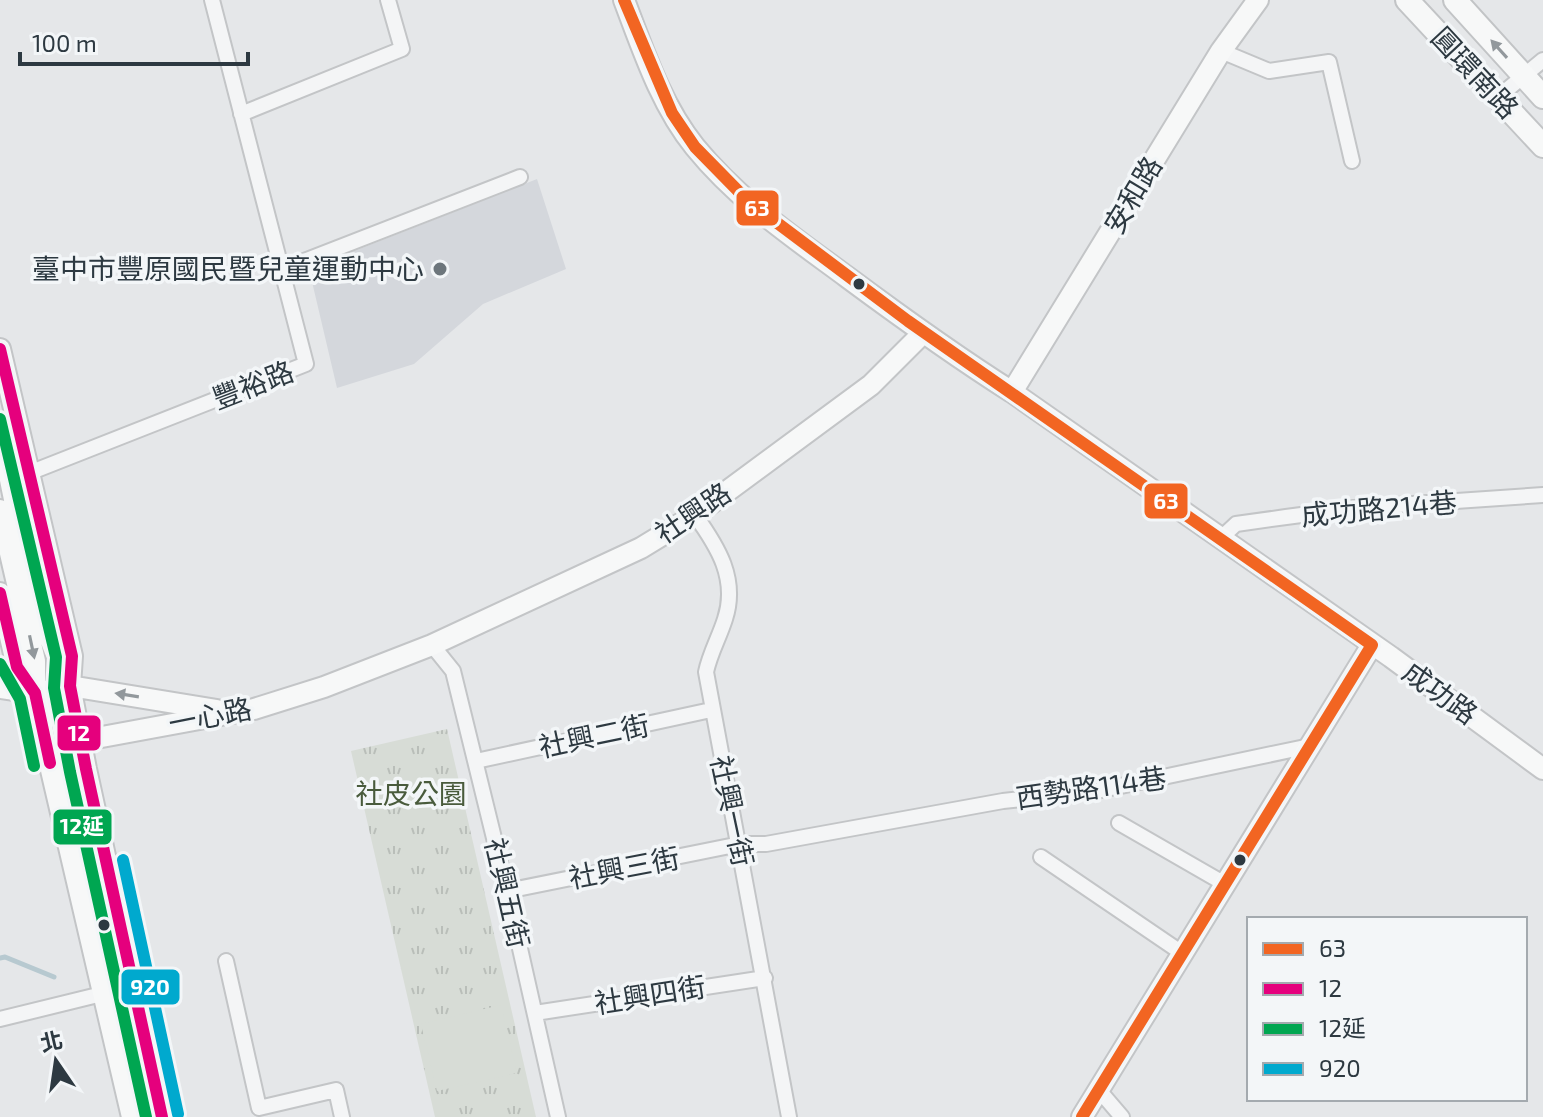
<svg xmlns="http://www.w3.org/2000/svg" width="1543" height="1117" viewBox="0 0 1543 1117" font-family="'Exo 2','Noto Sans TC',sans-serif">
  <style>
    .built { fill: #d4d7dc }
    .grass { fill: url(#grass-tufts) }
    .pitch { fill: #d7dcd6 }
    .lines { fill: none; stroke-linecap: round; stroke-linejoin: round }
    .stream { stroke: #b7c9d0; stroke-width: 5 }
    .street-casing { stroke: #c3c5c7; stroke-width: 18 }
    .secondary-casing { stroke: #c3c5c7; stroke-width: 24 }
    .primary-casing { stroke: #c2c4c6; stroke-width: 26 }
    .street { stroke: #f4f5f6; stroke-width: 14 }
    .secondary { stroke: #f7f8f8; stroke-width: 20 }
    .primary { stroke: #f7f8f8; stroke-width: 22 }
    .bus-1-casing { stroke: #f3f6f8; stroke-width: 18 }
    .bus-2-casing { stroke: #f3f6f8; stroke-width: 18 }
    .bus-3-casing { stroke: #f3f6f8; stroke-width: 18 }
    .bus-4-casing { stroke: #f3f6f8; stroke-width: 18 }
    .bus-1 { stroke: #f26522; stroke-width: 12 }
    .bus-2 { stroke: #e5007d; stroke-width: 12 }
    .bus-3 { stroke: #00a651; stroke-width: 12 }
    .bus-4 { stroke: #00a9ce; stroke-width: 12 }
    .oneway { fill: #92989c }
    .poi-dot { fill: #6d767c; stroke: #f3f6f8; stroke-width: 3 }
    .bus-dot { fill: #2d3941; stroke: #f3f6f8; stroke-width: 3 }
    .labels { text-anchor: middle; stroke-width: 7; stroke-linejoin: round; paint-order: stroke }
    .street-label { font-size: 28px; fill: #2d3941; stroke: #f3f6f8 }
    .poi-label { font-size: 28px; fill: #2d3941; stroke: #f3f6f8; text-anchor: end }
    .park-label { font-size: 28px; fill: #495b3c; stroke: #f3f6f8 }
    .line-badge { stroke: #f3f6f8; stroke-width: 3 }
    .badge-label { font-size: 22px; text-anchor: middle; font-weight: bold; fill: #fff }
  </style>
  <defs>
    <pattern id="grass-tufts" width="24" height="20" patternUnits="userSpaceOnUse" patternTransform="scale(2)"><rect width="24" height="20" fill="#d7dcd6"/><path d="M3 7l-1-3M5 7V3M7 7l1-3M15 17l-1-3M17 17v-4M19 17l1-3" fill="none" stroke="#b9beb9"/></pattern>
  </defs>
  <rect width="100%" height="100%" fill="#e5e7e9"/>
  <!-- built -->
  <path class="built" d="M 537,179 L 566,269 L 483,304 L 414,364 L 337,388 L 309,269 Z"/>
  <!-- grass -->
  <path class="grass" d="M 447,729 L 536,1117 L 435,1117 L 351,751 Z"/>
  <!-- pitch -->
  <path class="pitch" d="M 501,1005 L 517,1073 L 437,1091 L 421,1024 Z"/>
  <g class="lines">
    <!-- stream -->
    <path class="stream" d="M 0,958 L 5,957 L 54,977"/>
    <defs>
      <path id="street" d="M 1221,51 L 1269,71 L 1329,62 L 1352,161
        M 1497,98 L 1543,60
        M 241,114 L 402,49 L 388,0
        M 281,270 L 520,177
        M 29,473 L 306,364 L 212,0
        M 695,515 C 718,547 738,579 725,619 C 719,638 710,653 706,672 L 789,1117
        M 1221,538 L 1236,524 L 1286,517 L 1354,508 L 1543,495
        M 432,645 L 453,671 L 507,891 L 558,1117
        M 476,761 L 711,710
        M 1119,823 L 1225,884
        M 1041,857 L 1182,953
        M 507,891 L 740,844 L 766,844 L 1003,801 L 1097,791 L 1310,746
        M 226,961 L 259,1108 L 336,1090 L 342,1117
        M 535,1013 L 765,978
        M 0,1019 L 106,993
        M 1098,1089 L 1122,1117"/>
      <path id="secondary" d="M 624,0 C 643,50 661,105 695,147 C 738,200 793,237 847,277 C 901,317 955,356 1012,392 L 1391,657 L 1543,769
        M 0,349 L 72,656 L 70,686 L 86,769 L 162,1117
        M 1012,392 L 1221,51 L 1258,0
        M 0,433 C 19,515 30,607 69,682
        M 0,510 L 35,661 L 35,693 L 51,770 L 132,1117
        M 0,593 L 17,667 L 35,693 L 80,741 L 254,709 L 324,687 L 432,645 L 641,548 L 695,515 L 871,385 L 923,333
        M 0,688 L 35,693 L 70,686 L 217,710
        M 1082,1117 L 1372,645"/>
      <path id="primary" d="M 1407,0 L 1543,146
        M 1455,0 L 1543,97"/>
    </defs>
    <!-- street casing -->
    <use href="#street" class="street-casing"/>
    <!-- secondary casing -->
    <use href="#secondary" class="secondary-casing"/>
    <!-- primary casing -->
    <use href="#primary" class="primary-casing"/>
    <!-- street -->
    <use href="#street" class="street"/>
    <!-- secondary -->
    <use href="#secondary" class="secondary"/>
    <!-- primary -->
    <use href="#primary" class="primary"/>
    <defs>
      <path id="bus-1" d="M 624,0 L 672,113 L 695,147 L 748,201 L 908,321 L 1372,645
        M 1082,1117 L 1372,645"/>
      <path id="bus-2" d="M 0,349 L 72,656 L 70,686 L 86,769 L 162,1117
        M 0,593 L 17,667 L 35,693 L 50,763"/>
      <path id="bus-3" d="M 0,419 L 56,657 L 54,688 L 70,772 L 146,1117
        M 0,664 L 20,699 L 34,766"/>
      <path id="bus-4" d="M 123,860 L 178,1114"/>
    </defs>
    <!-- bus-1 casing -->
    <use href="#bus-1" class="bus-1-casing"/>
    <!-- bus-2 casing -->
    <use href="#bus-2" class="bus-2-casing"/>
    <!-- bus-3 casing -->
    <use href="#bus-3" class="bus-3-casing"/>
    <!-- bus-4 casing -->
    <use href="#bus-4" class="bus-4-casing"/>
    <!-- bus-1 -->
    <use href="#bus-1" class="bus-1"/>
    <!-- bus-2 -->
    <use href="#bus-2" class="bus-2"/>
    <!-- bus-3 -->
    <use href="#bus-3" class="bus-3"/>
    <!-- bus-4 -->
    <use href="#bus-4" class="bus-4"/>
  </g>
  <!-- one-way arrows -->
  <defs><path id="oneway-solid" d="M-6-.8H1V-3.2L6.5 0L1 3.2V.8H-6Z" transform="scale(2)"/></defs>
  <g class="oneway">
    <use href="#oneway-solid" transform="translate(1499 49) rotate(-132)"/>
    <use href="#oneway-solid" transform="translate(32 647) rotate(78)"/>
    <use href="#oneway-solid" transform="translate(127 695) rotate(-171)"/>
  </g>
  <!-- markers -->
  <circle class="poi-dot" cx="440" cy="269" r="8"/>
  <g class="bus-dot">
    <circle cx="859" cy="284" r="7"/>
    <circle cx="1240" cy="860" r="7"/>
    <circle cx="104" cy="925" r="7"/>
  </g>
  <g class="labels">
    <!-- street labels -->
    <g class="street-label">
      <text transform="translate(1475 73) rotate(47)" y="10">圓環南路</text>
      <text transform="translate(1133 195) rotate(-59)" y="10">安和路</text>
      <text transform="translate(253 385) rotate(-21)" y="10">豐裕路</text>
      <text transform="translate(1379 509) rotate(-5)" y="10">成功路214巷</text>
      <text transform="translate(693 513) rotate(-34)" y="10">社興路</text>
      <text transform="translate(1440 693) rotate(36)" y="10">成功路</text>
      <text transform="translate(210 716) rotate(-11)" y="10">一心路</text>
      <text transform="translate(594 736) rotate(-12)" y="10">社興二街</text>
      <text transform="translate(1091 788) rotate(-8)" y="10">西勢路114巷</text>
      <text transform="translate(732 811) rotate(78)" y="10">社興一街</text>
      <text transform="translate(624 868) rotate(-11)" y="10">社興三街</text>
      <text transform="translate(507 893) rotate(77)" y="10">社興五街</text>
      <text transform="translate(650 995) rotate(-9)" y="10">社興四街</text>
    </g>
    <!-- poi labels -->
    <g class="poi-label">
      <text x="424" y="279">臺中市豐原國民暨兒童運動中心</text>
    </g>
    <!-- park labels -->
    <g class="park-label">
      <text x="411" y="804">社皮公園</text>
    </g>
  </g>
  <g class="line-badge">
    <rect x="735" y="189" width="45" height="38" rx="8" fill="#f26522"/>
    <rect x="1143" y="482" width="46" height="38" rx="8" fill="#f26522"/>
    <rect x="56" y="714" width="46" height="38" rx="8" fill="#e5007d"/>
    <rect x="52" y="808" width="61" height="38" rx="8" fill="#00a651"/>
    <rect x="120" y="968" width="61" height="38" rx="8" fill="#00a9ce"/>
  </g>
  <g class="badge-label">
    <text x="757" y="216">63</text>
    <text x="1166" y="509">63</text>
    <text x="79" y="741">12</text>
    <text x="82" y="834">12延</text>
    <text x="150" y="995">920</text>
  </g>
  <!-- legend -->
  <rect x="1247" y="917" width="280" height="184" fill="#f3f6f8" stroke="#a4aaaf" stroke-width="2"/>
  <rect x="1263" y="943" width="40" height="12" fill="#f26522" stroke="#a4aaaf" stroke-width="2"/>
  <text x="1319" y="957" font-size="24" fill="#2d3941">63</text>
  <rect x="1263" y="983" width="40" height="12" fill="#e5007d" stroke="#a4aaaf" stroke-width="2"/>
  <text x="1319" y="997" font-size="24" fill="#2d3941">12</text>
  <rect x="1263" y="1023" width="40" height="12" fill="#00a651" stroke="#a4aaaf" stroke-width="2"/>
  <text x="1319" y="1037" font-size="24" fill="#2d3941">12延</text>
  <rect x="1263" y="1063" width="40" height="12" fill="#00a9ce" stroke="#a4aaaf" stroke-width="2"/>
  <text x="1319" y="1077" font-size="24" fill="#2d3941">920</text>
  <!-- north arrow -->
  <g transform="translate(56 1061) rotate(347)" stroke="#f3f6f8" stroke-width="6" paint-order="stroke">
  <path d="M0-6L14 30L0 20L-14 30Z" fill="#2d3941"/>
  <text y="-12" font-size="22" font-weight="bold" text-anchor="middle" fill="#2d3941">北</text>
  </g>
  <!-- scale -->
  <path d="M20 52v12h228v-12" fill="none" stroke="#2d3941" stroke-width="4"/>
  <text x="32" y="52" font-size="24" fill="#2d3941" stroke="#f3f6f8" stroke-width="6" paint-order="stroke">100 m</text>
</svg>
